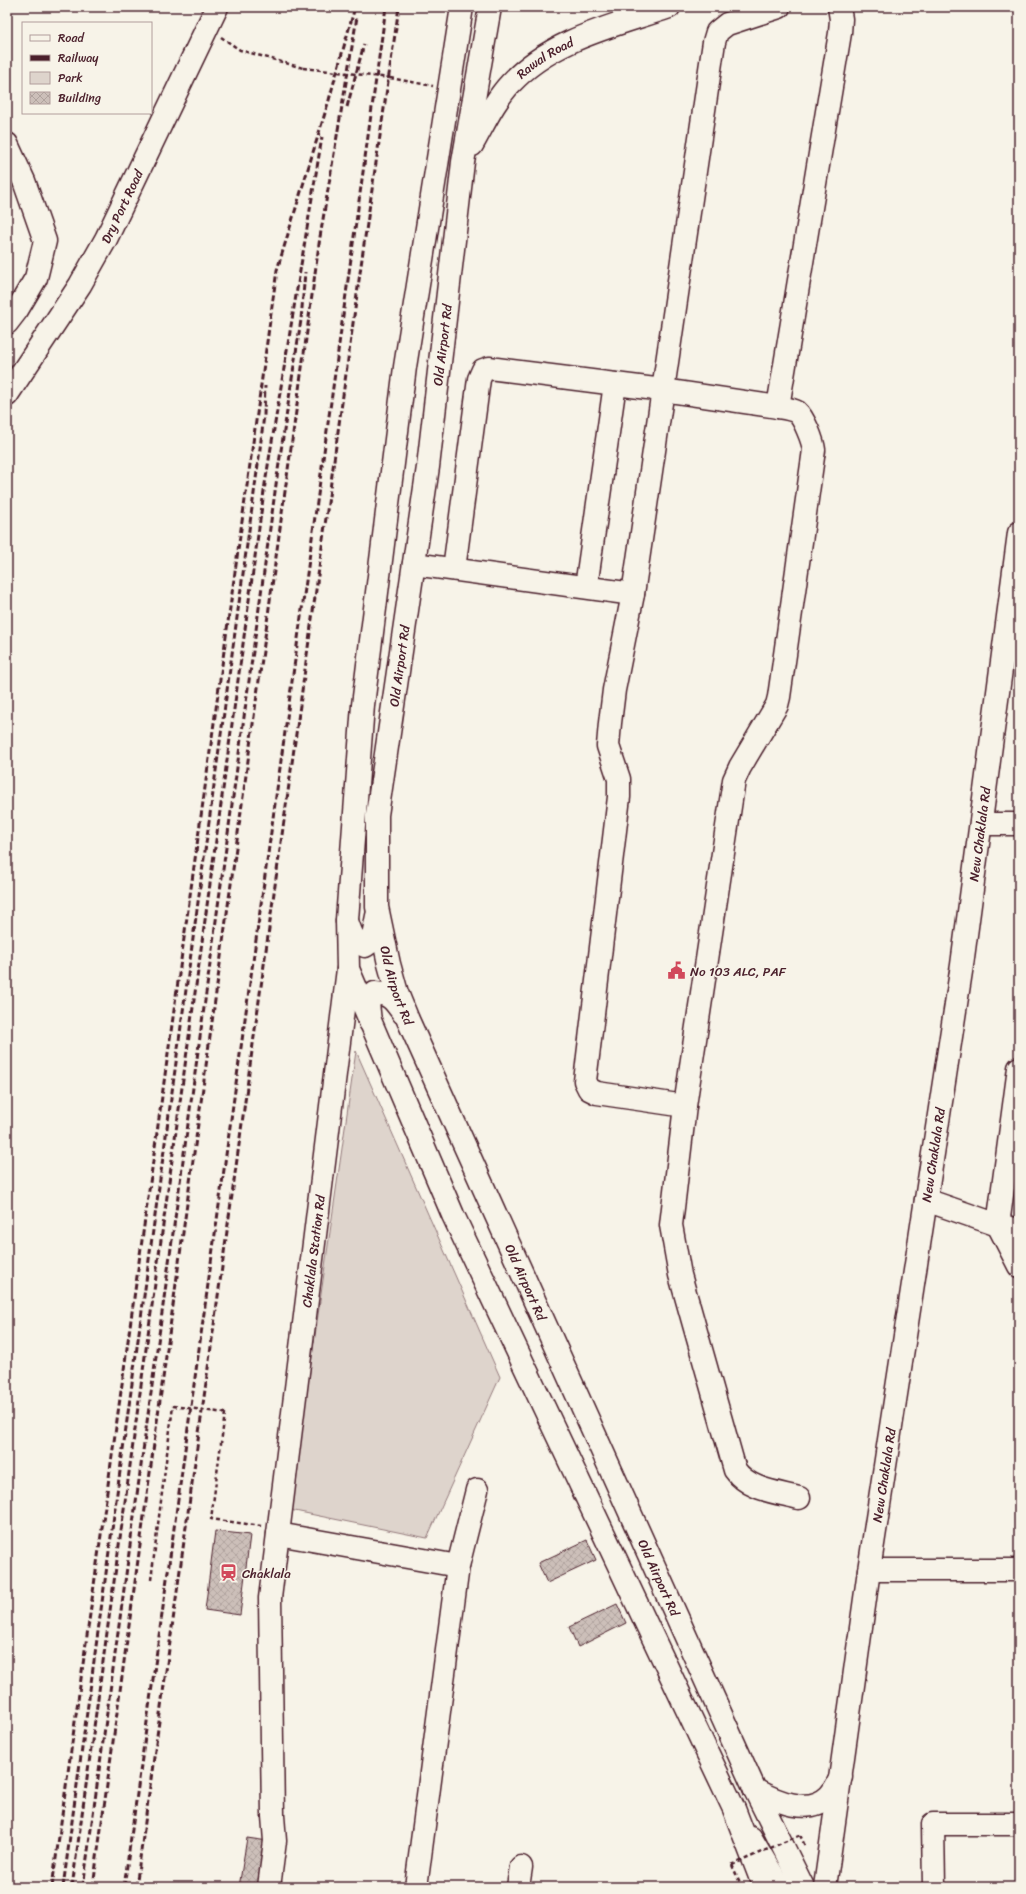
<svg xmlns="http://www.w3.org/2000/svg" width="1026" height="1894" viewBox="0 0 1026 1894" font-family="Sriracha,sans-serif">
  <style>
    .green { fill: #ded4cc; stroke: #947a7c }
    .building { fill: url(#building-cross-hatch); stroke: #4a1f2b }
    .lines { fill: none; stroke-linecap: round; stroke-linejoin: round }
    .minor-casing { stroke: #4a1f2b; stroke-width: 25 }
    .major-casing { stroke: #4a1f2b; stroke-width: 25 }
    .path { stroke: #4a1f2b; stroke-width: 2.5; stroke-dasharray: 4 3; stroke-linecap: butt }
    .minor { stroke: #f7f3e8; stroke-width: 22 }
    .major { stroke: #f7f3e8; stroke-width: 22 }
    .rail { stroke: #4a1f2b; stroke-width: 3; stroke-dasharray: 6 3; stroke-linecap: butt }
    .path-bridge { stroke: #4a1f2b; stroke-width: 2.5; stroke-dasharray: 4 3; stroke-linecap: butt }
    .labels { text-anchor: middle; stroke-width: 3; stroke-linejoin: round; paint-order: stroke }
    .street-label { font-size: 13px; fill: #4a1f2b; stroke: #f7f3e8 }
    .poi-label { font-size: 13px; fill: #4a1f2b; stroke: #f7f3e8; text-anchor: start }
  </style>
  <defs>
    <pattern id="building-cross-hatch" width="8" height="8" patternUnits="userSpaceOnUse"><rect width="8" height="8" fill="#ccbfb9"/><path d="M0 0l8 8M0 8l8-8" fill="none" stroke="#b1a49f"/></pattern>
  </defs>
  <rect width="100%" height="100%" fill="#f7f3e8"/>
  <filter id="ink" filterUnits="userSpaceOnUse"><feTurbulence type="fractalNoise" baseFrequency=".025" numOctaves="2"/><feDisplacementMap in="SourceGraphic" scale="8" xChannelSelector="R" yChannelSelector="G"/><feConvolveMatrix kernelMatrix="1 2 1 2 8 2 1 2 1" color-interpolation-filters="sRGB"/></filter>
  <g filter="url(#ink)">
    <!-- green -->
    <path class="green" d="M 356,1051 L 500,1377 L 427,1538 L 290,1510 Z"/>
    <!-- building -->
    <path class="building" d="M 215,1531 L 250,1535 L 240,1615 L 205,1610 Z
      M 587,1540 L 596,1560 L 547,1583 L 538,1563 Z
      M 617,1604 L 626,1623 L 578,1647 L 569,1627 Z
      M 247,1838 L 268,1841 L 261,1887 L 239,1887 Z"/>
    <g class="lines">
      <defs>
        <g id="minor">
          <path d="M 7,144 L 24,181 L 45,241 L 36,278 L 17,310 L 7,323"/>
          <path id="s1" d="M 7,395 L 80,285 L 106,239 L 217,7"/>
          <path d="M 414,564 L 633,594 L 714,42 L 717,32 L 727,24 L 779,7"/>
          <path d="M 454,569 L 479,379 L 483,370 L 489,368 L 663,390 L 778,407 L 840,33 L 841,19 L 839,7"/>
          <path d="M 586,587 L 615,384"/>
          <path d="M 633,594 L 614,690 L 610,723 L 608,746 L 619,779 L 619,797 L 585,1081 L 589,1089 L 597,1093 L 685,1106 L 671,1225 L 680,1275 L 735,1470 C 749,1490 776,1492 799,1498"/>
          <path d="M 982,824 L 1019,824"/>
          <path d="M 1019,1068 L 998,1225 L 1019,1266"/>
          <path d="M 685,1106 L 734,780 L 740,767 L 777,705 L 779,697 L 814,450 C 813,441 804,418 797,412 C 792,409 784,408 778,407"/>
          <path d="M 926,1200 L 998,1225 L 1019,1230"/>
          <path d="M 278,1534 L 458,1566"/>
          <path d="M 869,1570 L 1019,1570"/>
          <path d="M 755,1790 C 776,1801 809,1816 829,1796 C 834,1791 838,1783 841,1777"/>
          <path d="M 751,1838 L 780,1887"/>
          <path id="s2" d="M 269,1887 L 275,1841 L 273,1816 L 270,1598 L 348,969"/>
          <path d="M 416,1887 L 458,1566 L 477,1490"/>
          <path d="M 518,1887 L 521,1867"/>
          <path id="s3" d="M 825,1887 L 869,1570 L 962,965 L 1019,533"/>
          <path d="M 934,1887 L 933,1824 L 1019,1824"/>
        </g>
        <g id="major">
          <path d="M 462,7 L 405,367 L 363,705 L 347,920 L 348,969 L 453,1215 L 734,1809 L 764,1887"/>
          <path id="s4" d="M 490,7 L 463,162 L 428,467 L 377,815 L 377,907 L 389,964 L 397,993 L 408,1020 L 755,1790 L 803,1887"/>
          <path id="s5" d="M 472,145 C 484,124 494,101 511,83 C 552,39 614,26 669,7"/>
          <path d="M 347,921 C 351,933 353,941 365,946 L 372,941 L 377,916"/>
          <path d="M 370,1022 L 368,1003 L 375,993 C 390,994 394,1000 403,1013"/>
        </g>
      </defs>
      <!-- minor casing -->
      <use href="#minor" class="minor-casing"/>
      <!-- major casing -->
      <use href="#major" class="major-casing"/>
      <!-- path -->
      <path class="path" d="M 221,37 L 240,50 L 303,68
        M 390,78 L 433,86
        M 225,1413 L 211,1519 L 261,1526
        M 151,1580 L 173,1406
        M 800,1835 L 805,1846
        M 732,1865 L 742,1887"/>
      <!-- minor -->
      <use href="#minor" class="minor"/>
      <!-- major -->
      <use href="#major" class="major"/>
      <!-- rail -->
      <path class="rail" d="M 347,107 L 364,44
        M 52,1887 L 277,270 L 329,100 L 355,7
        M 63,1887 L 259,457 L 264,415 L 265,386
        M 72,1887 L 265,484 L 322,137
        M 83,1887 L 278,470 L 301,320 L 305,272
        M 93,1887 L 320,237 L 357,17
        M 124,1887 L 386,7
        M 136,1887 L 364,244 L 399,7"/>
      <!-- path-bridge -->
      <path class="path-bridge" d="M 303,68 L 390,78
        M 173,1406 L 225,1413
        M 732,1865 L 800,1835"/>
    </g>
  </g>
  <!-- icons -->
  <defs>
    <symbol id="civic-bare" viewBox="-9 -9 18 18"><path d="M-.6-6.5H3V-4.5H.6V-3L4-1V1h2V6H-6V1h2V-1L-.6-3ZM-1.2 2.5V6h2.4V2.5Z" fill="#d1495b" stroke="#f7f3e8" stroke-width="2.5" paint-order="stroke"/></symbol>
    <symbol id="station-bare" viewBox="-9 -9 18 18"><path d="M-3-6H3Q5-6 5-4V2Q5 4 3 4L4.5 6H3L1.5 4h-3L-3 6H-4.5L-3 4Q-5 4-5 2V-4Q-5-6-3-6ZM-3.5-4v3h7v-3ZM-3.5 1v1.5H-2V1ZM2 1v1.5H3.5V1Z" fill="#d1495b" stroke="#f7f3e8" stroke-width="2.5" paint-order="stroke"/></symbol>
  </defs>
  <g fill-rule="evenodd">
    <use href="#civic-bare" x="664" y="958" width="25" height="25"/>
    <use href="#station-bare" x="216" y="1560" width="25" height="25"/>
  </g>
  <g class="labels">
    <!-- street labels -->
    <g class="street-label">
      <text dy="5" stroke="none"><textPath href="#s5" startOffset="116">Rawal Road</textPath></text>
      <text dy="5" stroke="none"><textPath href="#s1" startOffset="221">Dry Port Road</textPath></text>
      <text transform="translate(442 345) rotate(-83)" y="5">Old Airport Rd</text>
      <text transform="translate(399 666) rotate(-82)" y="5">Old Airport Rd</text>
      <text dy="5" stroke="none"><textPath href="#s3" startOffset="1064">New Chaklala Rd</textPath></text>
      <text dy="5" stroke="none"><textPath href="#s4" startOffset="989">Old Airport Rd</textPath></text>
      <text dy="5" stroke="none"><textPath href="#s3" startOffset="740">New Chaklala Rd</textPath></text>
      <text dy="5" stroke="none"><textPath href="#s2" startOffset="639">Chaklala Station Rd</textPath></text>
      <text dy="5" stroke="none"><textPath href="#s4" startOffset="1313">Old Airport Rd</textPath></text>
      <text dy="5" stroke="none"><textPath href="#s3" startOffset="416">New Chaklala Rd</textPath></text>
      <text dy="5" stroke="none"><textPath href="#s4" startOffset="1637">Old Airport Rd</textPath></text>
    </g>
    <!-- poi labels -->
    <g class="poi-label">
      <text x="690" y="976">No 103 ALC, PAF</text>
      <text x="242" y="1578">Chaklala</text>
    </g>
  </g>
  <!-- margin -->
  <rect width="1026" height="1894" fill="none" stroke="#f7f3e8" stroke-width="24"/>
  <rect x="12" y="12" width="1002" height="1870" fill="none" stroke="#4a1f2b" stroke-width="1.5" filter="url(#ink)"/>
  <!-- legend -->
  <rect x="22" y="22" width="130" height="92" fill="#f7f3e8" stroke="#b29e9c"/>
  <rect x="30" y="35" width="20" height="6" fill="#f7f3e8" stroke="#b29e9c"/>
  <text x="58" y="42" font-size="12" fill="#4a1f2b">Road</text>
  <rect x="30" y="55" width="20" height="6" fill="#4a1f2b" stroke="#b29e9c"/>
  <text x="58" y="62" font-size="12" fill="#4a1f2b">Railway</text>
  <rect x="30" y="72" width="20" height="12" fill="#ded4cc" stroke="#b29e9c"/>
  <text x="58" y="82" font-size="12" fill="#4a1f2b">Park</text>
  <rect x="30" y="92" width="20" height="12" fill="url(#building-cross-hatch)" stroke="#b29e9c"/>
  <text x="58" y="102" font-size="12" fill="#4a1f2b">Building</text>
</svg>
